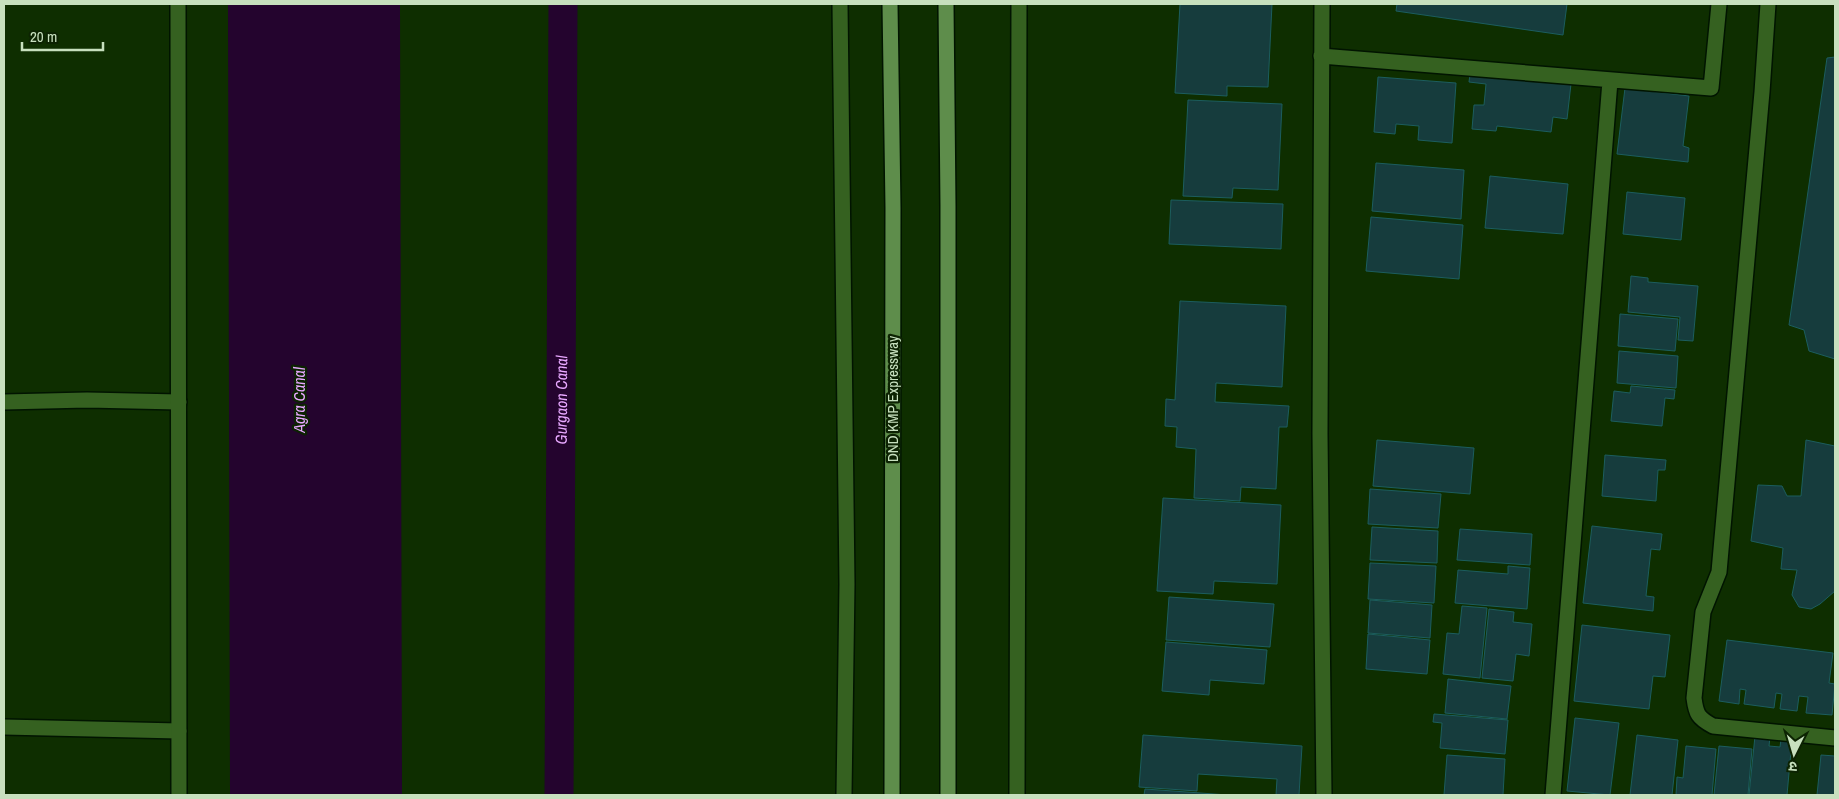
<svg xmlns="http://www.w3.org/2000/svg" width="1839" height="799" viewBox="0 0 1839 799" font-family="'Archivo Narrow','Noto Sans Devanagari',sans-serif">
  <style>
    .water { fill: #24042e }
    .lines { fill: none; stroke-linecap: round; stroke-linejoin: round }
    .canal { stroke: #24042e; stroke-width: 29 }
    .building { fill: #163c3d; stroke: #1c5d5e }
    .minor-casing { stroke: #011400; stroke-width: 18 }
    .tertiary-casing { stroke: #011400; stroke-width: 18 }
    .trunk-casing { stroke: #011400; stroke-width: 18 }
    .minor { stroke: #356120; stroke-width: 15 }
    .tertiary { stroke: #356120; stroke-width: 15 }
    .trunk { stroke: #5e8d4b; stroke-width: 15 }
    .labels { text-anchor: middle; stroke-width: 4.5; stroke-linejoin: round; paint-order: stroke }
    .street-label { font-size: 15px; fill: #c7e0be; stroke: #0c2302 }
    .water-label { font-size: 16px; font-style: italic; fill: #e8a8ff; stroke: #0c2302 }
  </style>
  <rect width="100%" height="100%" fill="#0e2e00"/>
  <!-- water -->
  <path class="water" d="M 228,4 L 400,4 L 402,795 L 230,795 Z"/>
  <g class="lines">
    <!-- canal -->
    <path class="canal" id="s1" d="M 559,795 L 563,4"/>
  </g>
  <!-- building -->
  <path class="building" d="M 1180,4 L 1272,4 L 1268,87 L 1227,86 L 1227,96 L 1175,93 Z
    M 1397,4 L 1567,4 L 1563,35 L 1396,11 Z
    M 1835,57 L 1835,359 L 1809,351 L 1804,330 L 1789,325 L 1827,58 Z
    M 1470,74 L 1571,84 L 1567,119 L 1553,117 L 1551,132 L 1497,126 L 1496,131 L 1472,129 L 1474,105 L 1484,105 L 1486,84 L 1469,82 Z
    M 1378,77 L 1456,83 L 1452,143 L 1418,140 L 1419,126 L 1396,124 L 1395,134 L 1374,132 Z
    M 1625,88 L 1689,96 L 1683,146 L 1689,148 L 1688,162 L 1617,154 Z
    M 1188,100 L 1282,104 L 1278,190 L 1233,188 L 1232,198 L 1183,196 Z
    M 1376,163 L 1464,170 L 1461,219 L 1372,211 Z
    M 1490,176 L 1568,184 L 1563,234 L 1485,228 Z
    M 1627,192 L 1685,198 L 1681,240 L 1623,234 Z
    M 1171,200 L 1283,204 L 1281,249 L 1169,244 Z
    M 1371,217 L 1463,225 L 1459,279 L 1366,271 Z
    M 1631,276 L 1648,278 L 1648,282 L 1698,286 L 1693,341 L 1678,340 L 1680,317 L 1628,312 Z
    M 1180,301 L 1286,306 L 1282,387 L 1216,383 L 1215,402 L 1289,406 L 1287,427 L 1279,427 L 1276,489 L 1241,487 L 1240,501 L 1194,498 L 1196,449 L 1176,447 L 1177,427 L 1165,426 L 1166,399 L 1175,400 Z
    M 1620,314 L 1678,319 L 1675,351 L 1618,346 Z
    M 1619,351 L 1678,356 L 1676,388 L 1617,383 Z
    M 1631,386 L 1675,390 L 1674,399 L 1665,398 L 1662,426 L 1611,421 L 1614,391 L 1630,393 Z
    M 1377,440 L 1474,448 L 1470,494 L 1373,486 Z
    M 1806,440 L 1835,446 L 1835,591 L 1820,604 L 1811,609 L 1799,607 L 1792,595 L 1797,570 L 1781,569 L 1783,548 L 1751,541 L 1758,485 L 1782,486 L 1787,496 L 1801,496 Z
    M 1605,455 L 1666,460 L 1665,470 L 1658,470 L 1656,501 L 1602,496 Z
    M 1370,489 L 1441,494 L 1438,528 L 1368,524 Z
    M 1163,498 L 1281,505 L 1277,584 L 1214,581 L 1213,594 L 1157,591 Z
    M 1592,526 L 1662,534 L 1660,550 L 1651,549 L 1646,596 L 1654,597 L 1653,611 L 1583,603 Z
    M 1372,527 L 1438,531 L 1437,563 L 1370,560 Z
    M 1460,529 L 1532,534 L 1530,565 L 1457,560 Z
    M 1370,563 L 1436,566 L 1434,603 L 1368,599 Z
    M 1508,566 L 1530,568 L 1527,609 L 1455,603 L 1458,570 L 1508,574 Z
    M 1169,597 L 1274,604 L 1270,647 L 1166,640 Z
    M 1370,600 L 1432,605 L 1430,638 L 1368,633 Z
    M 1462,606 L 1487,608 L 1480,678 L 1443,674 L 1447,633 L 1459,634 Z
    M 1489,609 L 1514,612 L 1513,622 L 1532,624 L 1529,656 L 1516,654 L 1513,681 L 1482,678 Z
    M 1582,625 L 1670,635 L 1665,677 L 1653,676 L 1649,709 L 1574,701 Z
    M 1368,634 L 1430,640 L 1427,674 L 1366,669 Z
    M 1727,640 L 1833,653 L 1829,683 L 1835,684 L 1832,715 L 1806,713 L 1808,697 L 1799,696 L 1797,711 L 1780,709 L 1782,694 L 1776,693 L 1774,708 L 1744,704 L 1746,690 L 1740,689 L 1739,704 L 1719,701 Z
    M 1166,642 L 1267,650 L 1264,684 L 1210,680 L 1209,695 L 1162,691 Z
    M 1448,679 L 1511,686 L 1507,719 L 1445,713 Z
    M 1434,714 L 1508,720 L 1505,754 L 1440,748 L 1442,723 L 1433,722 Z
    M 1575,718 L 1619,723 L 1610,795 L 1567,791 Z
    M 1143,735 L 1302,746 L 1299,795 L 1276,795 L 1277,779 L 1198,774 L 1197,791 L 1139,787 Z
    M 1637,735 L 1678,740 L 1672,795 L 1630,795 Z
    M 1755,736 L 1770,737 L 1769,746 L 1780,747 L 1781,739 L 1792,740 L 1787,795 L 1749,795 Z
    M 1686,746 L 1716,749 L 1712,795 L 1676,795 L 1677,777 L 1683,778 Z
    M 1719,746 L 1752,749 L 1748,795 L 1714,795 Z
    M 1447,755 L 1505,759 L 1503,795 L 1444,795 Z
    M 1821,755 L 1835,756 L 1835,795 L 1817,795 Z
    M 1145,789 L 1228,795 L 1144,795 Z"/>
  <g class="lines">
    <defs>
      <path id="minor" d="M 1322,4 L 1320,434 L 1324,795
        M 1768,4 L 1762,92 L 1719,572 L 1703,612 L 1694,698 C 1696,714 1698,718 1713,726 L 1835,738
        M 1321,56 L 1711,88 L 1719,4
        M 4,402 L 87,400 L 179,402
        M 4,727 L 179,731
        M 1553,795 L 1610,81"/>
      <path id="tertiary" d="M 178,4 L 179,795
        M 840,4 L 847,584 L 844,795
        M 1017,795 L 1019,4"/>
      <path id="trunk" d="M 890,4 L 893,208 L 892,795
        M 946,4 L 948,206 L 948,795"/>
    </defs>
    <!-- minor casing -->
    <use href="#minor" class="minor-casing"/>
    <!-- tertiary casing -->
    <use href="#tertiary" class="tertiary-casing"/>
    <!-- trunk casing -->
    <use href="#trunk" class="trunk-casing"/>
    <!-- minor -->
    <use href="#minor" class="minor"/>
    <!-- tertiary -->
    <use href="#tertiary" class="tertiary"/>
    <!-- trunk -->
    <use href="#trunk" class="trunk"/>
  </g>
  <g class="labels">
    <!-- street labels -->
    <g class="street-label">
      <text transform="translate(893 399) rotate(-90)" y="5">DND KMP Expressway</text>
    </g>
    <!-- water labels -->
    <g class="water-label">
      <text transform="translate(299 400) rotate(-90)" y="6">Agra Canal</text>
      <text dy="6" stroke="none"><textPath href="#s1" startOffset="395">Gurgaon Canal</textPath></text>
    </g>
  </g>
  <!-- border -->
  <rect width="1839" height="799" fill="none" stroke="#c7e0be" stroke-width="10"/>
  <!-- north arrow -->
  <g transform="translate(1794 754) rotate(185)" stroke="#0c2302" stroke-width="4" paint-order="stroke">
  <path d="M0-4L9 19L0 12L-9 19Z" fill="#c7e0be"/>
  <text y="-8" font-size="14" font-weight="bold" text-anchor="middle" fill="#c7e0be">उ</text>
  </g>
  <!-- scale -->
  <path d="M22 42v8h81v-8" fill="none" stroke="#c7e0be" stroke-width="2.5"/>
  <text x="30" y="42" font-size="15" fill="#c7e0be" stroke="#0c2302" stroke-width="4" paint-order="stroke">20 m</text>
</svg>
